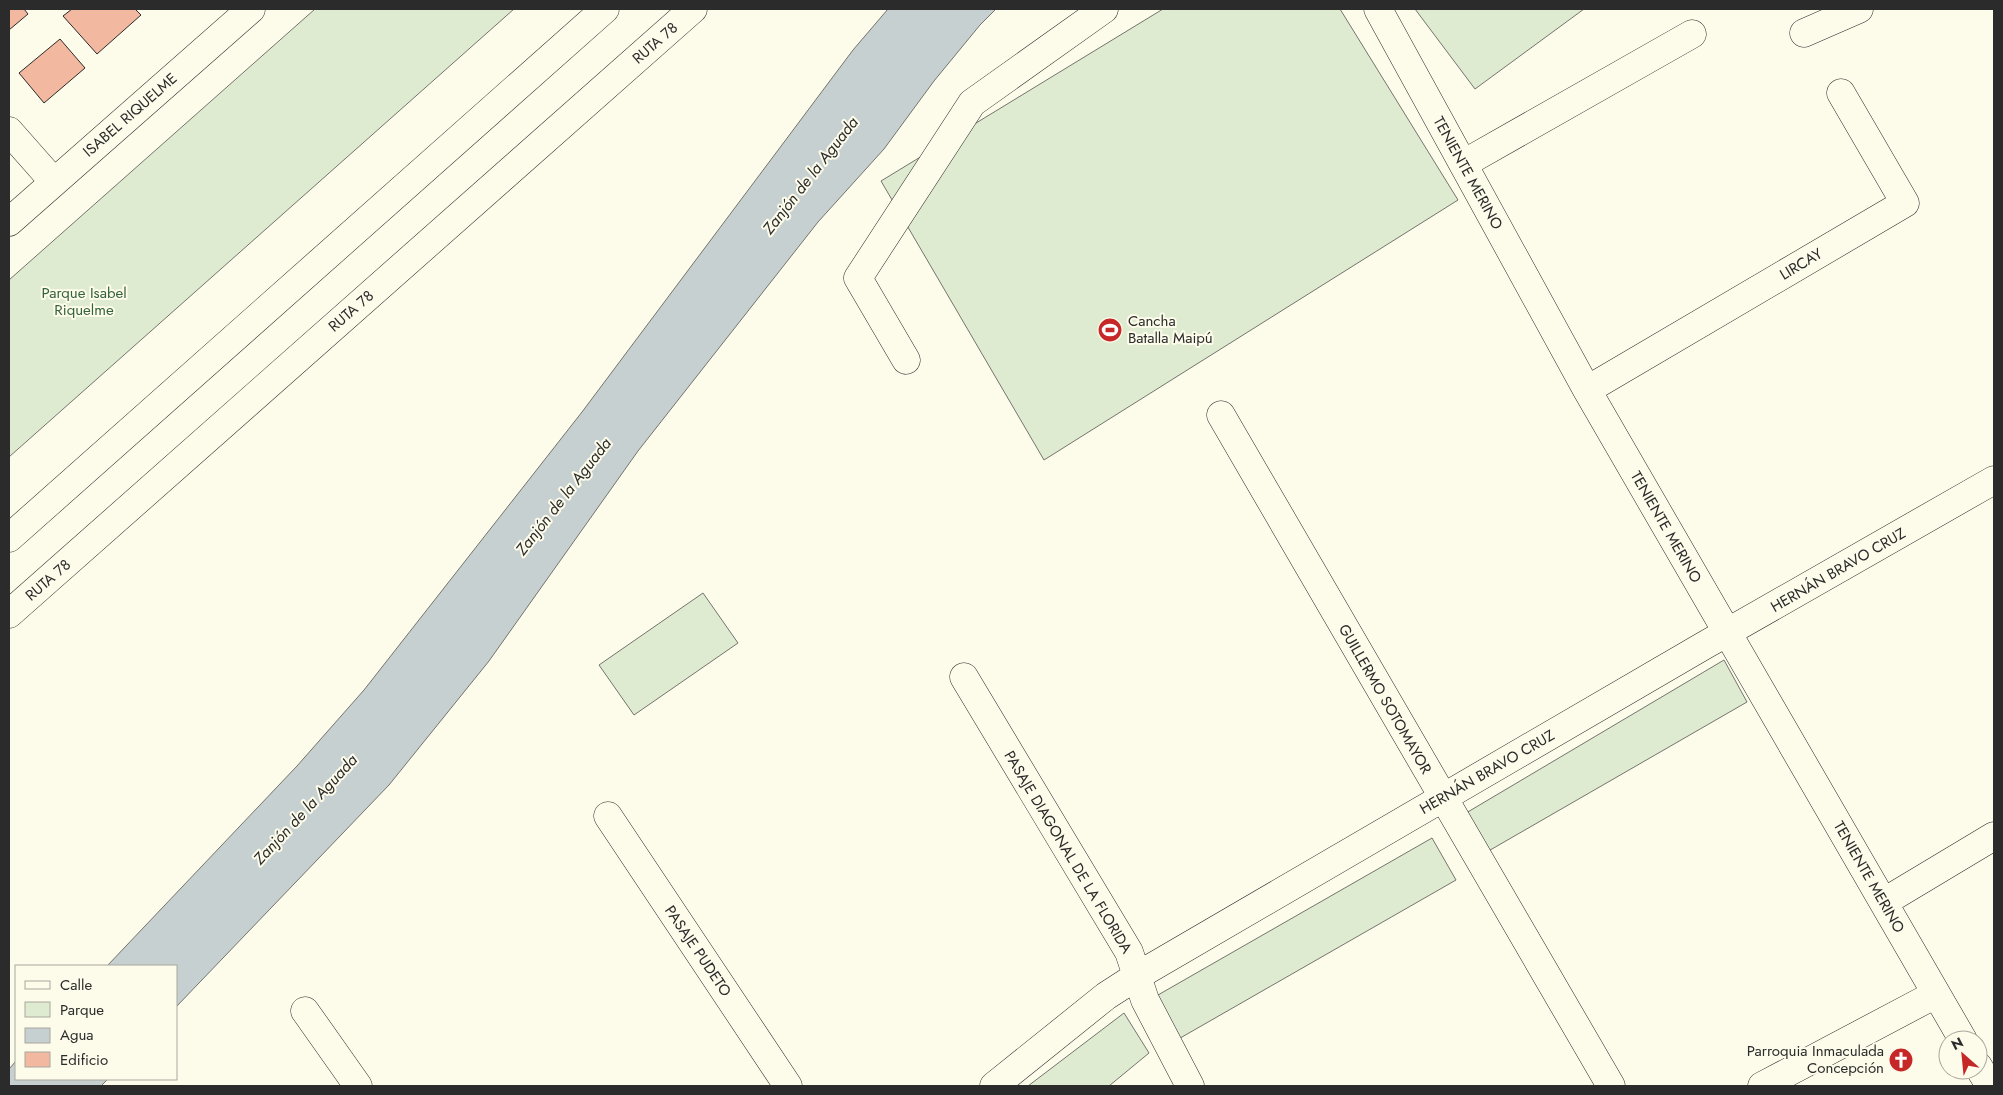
<svg xmlns="http://www.w3.org/2000/svg" width="2003" height="1095" viewBox="0 0 2003 1095" font-family="Jost,sans-serif">
  <style>
    .green { fill: #deebd1; stroke: #74746e }
    .water { fill: #c7d0d0; stroke: #74746e }
    .building { fill: #f2b8a0; stroke: #2b2b2b }
    .lines { fill: none; stroke-linecap: round; stroke-linejoin: round }
    .minor-casing { stroke: #2b2b2b; stroke-width: 29 }
    .highway-casing { stroke: #2b2b2b; stroke-width: 29 }
    .minor { stroke: #fdfbea; stroke-width: 28 }
    .highway { stroke: #fdfbea; stroke-width: 28 }
    .labels { text-anchor: middle; stroke-width: 4; stroke-linejoin: round; paint-order: stroke }
    .street-label { font-size: 15px; fill: #2b2b2b; stroke: #fdfbea }
    .park-label { font-size: 15px; fill: #34623c; stroke: #fdfbea }
    .poi-label { font-size: 15px; fill: #2b2b2b; stroke: #fdfbea; text-anchor: start }
    .water-label { font-size: 16px; font-style: italic; fill: #2b2b2b; stroke: #fdfbea }
  </style>
  <rect width="100%" height="100%" fill="#fdfbea"/>
  <!-- green -->
  <path class="green" d="M 315,9 L 514,9 L 9,457 L 9,280 Z
    M 1163,9 L 1340,9 L 1458,200 L 1044,460 L 881,181 Z
    M 1415,9 L 1584,9 L 1475,89 Z
    M 703,593 L 738,643 L 634,715 L 599,665 Z
    M 1724,660 L 1747,702 L 1485,853 L 1461,816 Z
    M 1432,838 L 1456,880 L 1175,1041 L 1151,999 Z
    M 1124,1013 L 1149,1053 L 1109,1086 L 1028,1086 Z"/>
  <!-- water -->
  <path class="water" d="M 888,9 L 996,9 L 980,25 L 934,81 L 884,149 L 818,222 L 638,451 L 489,661 L 389,785 L 176,1007 L 176,966 L 107,966 L 297,766 L 364,690 L 582,412 L 853,50 Z
    M 16,1061 L 16,1079 L 108,1079 L 101,1086 L 9,1086 L 9,1069 Z"/>
  <!-- building -->
  <path class="building" d="M 9,9 L 24,9 L 28,14 L 9,30 Z
    M 72,9 L 135,9 L 141,15 L 97,54 L 63,16 Z
    M 60,39 L 85,68 L 44,103 L 19,73 Z"/>
  <g class="lines">
    <defs>
      <path id="minor" d="M 1378,9 L 1587,390 L 1963,1040
        M 1804,33 L 1859,9
        M 9,131 L 54,182
        M 1463,164 L 1692,34
        M 9,222 L 251,9
        M 906,360 L 858,278 L 972,103 L 1104,9
        M 1587,390 L 1905,203 L 1841,93
        M 1221,415 L 1611,1086
        M 964,677 L 1129,952 L 1145,1000 L 1190,1086
        M 608,816 L 788,1086
        M 1884,902 L 1994,836
        M 305,1011 L 358,1086
        M 1978,1066 L 1990,1086
        M 994,1086 L 1106,996 L 1137,976 L 1705,645 L 1994,480
        M 1762,1086 L 1936,994"/>
      <path id="highway" d="M 9,538 L 605,9
        M 9,614 L 693,9"/>
    </defs>
    <!-- minor casing -->
    <use href="#minor" class="minor-casing"/>
    <!-- highway casing -->
    <use href="#highway" class="highway-casing"/>
    <!-- minor -->
    <use href="#minor" class="minor"/>
    <!-- highway -->
    <use href="#highway" class="highway"/>
  </g>
  <!-- icons -->
  <defs>
    <symbol id="stadium-disc" viewBox="-11 -11 22 22"><circle r="9.5" fill="#c62828" stroke="#fdfbea"/><path d="M0-5a6.5 5 0 1 0 0 10a6.5 5 0 1 0 0-10ZM-3.5-1.8h7v3.6h-7Z" fill="#fff"/></symbol>
    <symbol id="church-disc" viewBox="-11 -11 22 22"><circle r="9.5" fill="#c62828" stroke="#fdfbea"/><path d="M-1.2-6h2.4v3.5h3.3v2.4h-3.3V6h-2.4V-.1h-3.3v-2.4h3.3Z" fill="#fff"/></symbol>
  </defs>
  <g fill-rule="evenodd">
    <use href="#stadium-disc" x="1096" y="316" width="28" height="28"/>
    <use href="#church-disc" x="1887" y="1046" width="28" height="28"/>
  </g>
  <g class="labels">
    <!-- street labels -->
    <g class="street-label">
      <text transform="translate(655 43) rotate(-41)" y="5">RUTA 78</text>
      <text transform="translate(130 115) rotate(-41)" y="5">ISABEL RIQUELME</text>
      <text transform="translate(1468 173) rotate(61)" y="5">TENIENTE MERINO</text>
      <text transform="translate(1801 264) rotate(-31)" y="5">LIRCAY</text>
      <text transform="translate(351 311) rotate(-41)" y="5">RUTA 78</text>
      <text transform="translate(1666 527) rotate(60)" y="5">TENIENTE MERINO</text>
      <text transform="translate(1838 570) rotate(-30)" y="5">HERNÁN BRAVO CRUZ</text>
      <text transform="translate(48 580) rotate(-41)" y="5">RUTA 78</text>
      <text transform="translate(1385 699) rotate(60)" y="5">GUILLERMO SOTOMAYOR</text>
      <text transform="translate(1487 772) rotate(-30)" y="5">HERNÁN BRAVO CRUZ</text>
      <text transform="translate(1068 852) rotate(59)" y="5">PASAJE DIAGONAL DE LA FLORIDA</text>
      <text transform="translate(1869 877) rotate(60)" y="5">TENIENTE MERINO</text>
      <text transform="translate(698 951) rotate(56)" y="5">PASAJE PUDETO</text>
    </g>
    <!-- park labels -->
    <g class="park-label">
      <text x="84" y="298">Parque Isabel<tspan x="84" dy="17">Riquelme</tspan></text>
    </g>
    <!-- poi labels -->
    <g class="poi-label">
      <text x="1128" y="326">Cancha<tspan x="1128" dy="17">Batalla Maipú</tspan></text>
      <text x="1884" y="1056" text-anchor="end">Parroquia Inmaculada<tspan x="1884" dy="17">Concepción</tspan></text>
    </g>
    <!-- water labels -->
    <g class="water-label">
      <text transform="translate(810 175) rotate(-52)" y="6">Zanjón de la Aguada</text>
      <text transform="translate(563 496) rotate(-52)" y="6">Zanjón de la Aguada</text>
      <text transform="translate(305 809) rotate(-47)" y="6">Zanjón de la Aguada</text>
    </g>
  </g>
  <!-- border -->
  <rect width="2003" height="1095" fill="none" stroke="#2b2b2b" stroke-width="20"/>
  <!-- legend -->
  <rect x="15" y="965" width="162" height="115" fill="#fdfbea" stroke="#a9a89e"/>
  <rect x="25" y="981" width="25" height="8" fill="#fdfbea" stroke="#a9a89e"/>
  <text x="60" y="990" font-size="15" fill="#2b2b2b">Calle</text>
  <rect x="25" y="1002" width="25" height="15" fill="#deebd1" stroke="#a9a89e"/>
  <text x="60" y="1015" font-size="15" fill="#2b2b2b">Parque</text>
  <rect x="25" y="1028" width="25" height="15" fill="#c7d0d0" stroke="#a9a89e"/>
  <text x="60" y="1040" font-size="15" fill="#2b2b2b">Agua</text>
  <rect x="25" y="1052" width="25" height="15" fill="#f2b8a0" stroke="#a9a89e"/>
  <text x="60" y="1065" font-size="15" fill="#2b2b2b">Edificio</text>
  <!-- north arrow -->
  <g transform="translate(1963 1055) rotate(333)"><circle r="24" fill="#fdfbea" stroke="#a9a89e"/>
  <path d="M0-4L9 19L0 12L-9 19Z" fill="#c62828"/>
  <text y="-8" font-size="14" font-weight="bold" text-anchor="middle" fill="#2b2b2b">N</text>
  </g>
</svg>
